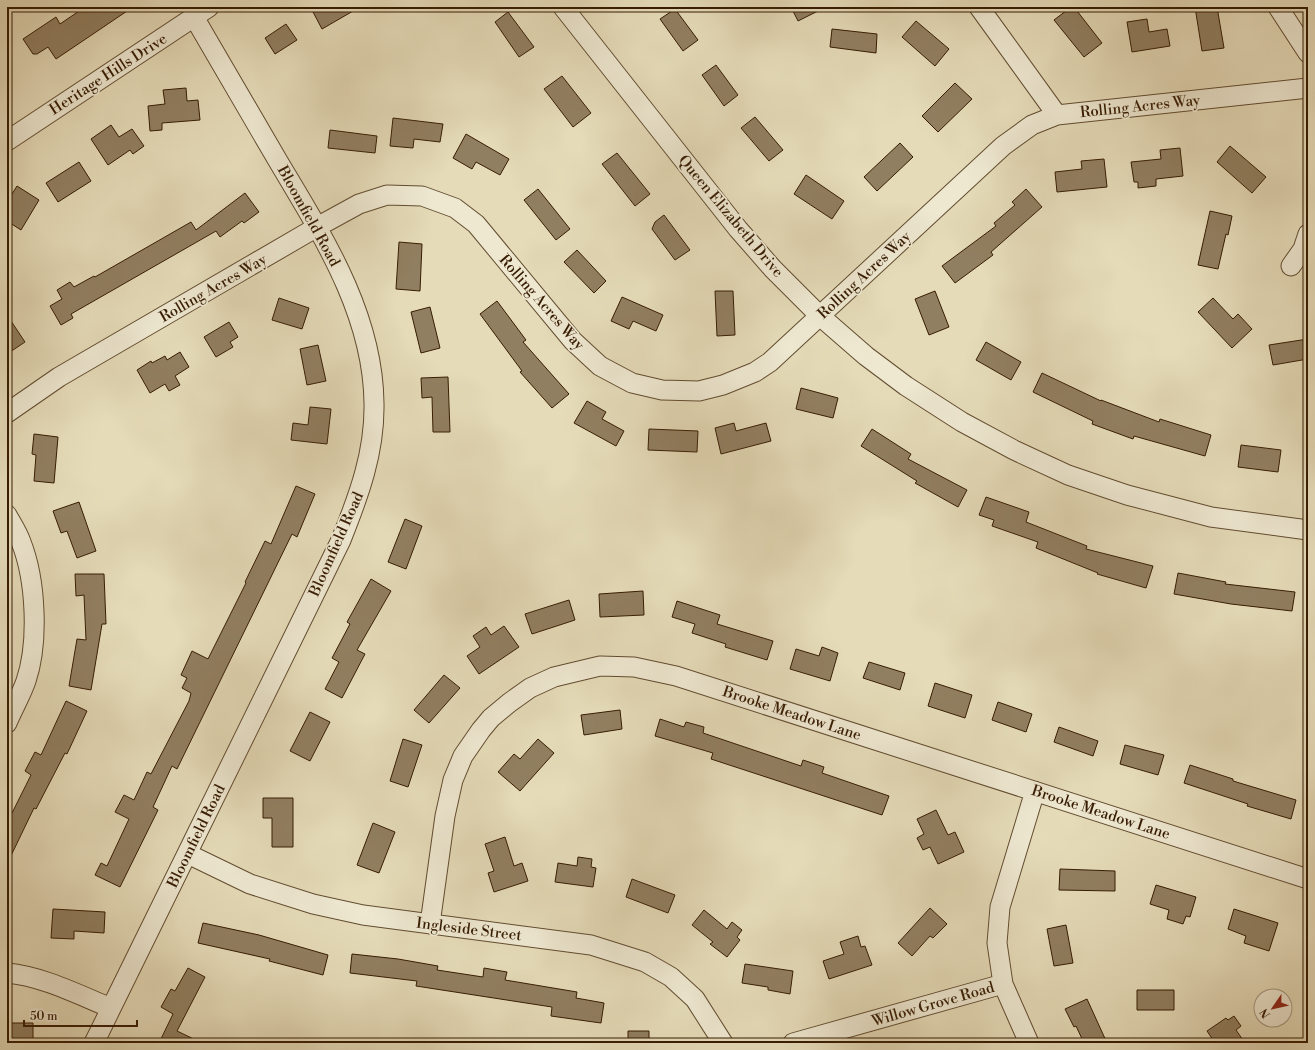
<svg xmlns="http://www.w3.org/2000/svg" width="1315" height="1050" viewBox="0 0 1315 1050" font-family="'Libre Bodoni',serif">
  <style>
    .building { fill: #917f61; stroke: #371c03 }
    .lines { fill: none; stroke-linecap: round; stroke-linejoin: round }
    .minor-casing { stroke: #624c30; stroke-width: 21 }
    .minor { stroke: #eee8d1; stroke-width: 19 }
    .labels { text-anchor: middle; stroke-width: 3.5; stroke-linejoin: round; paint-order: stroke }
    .street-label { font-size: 15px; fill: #371c03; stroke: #eee8d1 }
  </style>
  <rect width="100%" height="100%" fill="#e5dbb8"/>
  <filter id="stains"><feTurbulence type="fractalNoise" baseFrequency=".005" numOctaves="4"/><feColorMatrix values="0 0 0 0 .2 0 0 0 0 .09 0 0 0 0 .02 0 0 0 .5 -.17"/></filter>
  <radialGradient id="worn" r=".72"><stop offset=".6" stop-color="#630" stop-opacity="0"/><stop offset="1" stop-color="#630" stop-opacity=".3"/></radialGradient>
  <!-- building -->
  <path class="building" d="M 85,7 L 133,7 L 56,59 L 48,47 L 37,54 L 33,54 L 23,39 L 56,17 L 60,24 Z
    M 322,7 L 360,7 L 322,29 L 313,12 Z
    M 791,7 L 826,7 L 798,21 Z
    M 1071,7 L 1074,7 L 1102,43 L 1084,57 L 1054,20 Z
    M 1195,7 L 1217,7 L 1224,48 L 1202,51 Z
    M 675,9 L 698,40 L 683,51 L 660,19 Z
    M 508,12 L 534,47 L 519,57 L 495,22 Z
    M 1147,19 L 1149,32 L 1167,29 L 1170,46 L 1132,52 L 1127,22 Z
    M 916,21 L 949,49 L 935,66 L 902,37 Z
    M 286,24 L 297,40 L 275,54 L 265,38 Z
    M 832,29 L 877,34 L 876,53 L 830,47 Z
    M 716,65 L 738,95 L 724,106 L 702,75 Z
    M 562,76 L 591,113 L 573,127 L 544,89 Z
    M 955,83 L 972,99 L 938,132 L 922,116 Z
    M 186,88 L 187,101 L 198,100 L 200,120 L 162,123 L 162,130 L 150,131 L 148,106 L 165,104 L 163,90 Z
    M 755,117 L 783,150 L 769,161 L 741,128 Z
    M 393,118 L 443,124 L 440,142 L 414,139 L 413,148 L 390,146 Z
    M 111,125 L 119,137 L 132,129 L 144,146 L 133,154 L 130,150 L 108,165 L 91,139 Z
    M 330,130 L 377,136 L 375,153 L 328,148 Z
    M 466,134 L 509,159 L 500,175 L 476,162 L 472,169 L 453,158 Z
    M 900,143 L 913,157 L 877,191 L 864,177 Z
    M 1230,146 L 1266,177 L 1252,193 L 1217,162 Z
    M 1180,148 L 1183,176 L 1156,179 L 1156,186 L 1138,188 L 1138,182 L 1134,182 L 1131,162 L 1161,159 L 1160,150 Z
    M 617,153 L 650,194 L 635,206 L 602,164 Z
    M 1104,159 L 1107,187 L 1057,192 L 1055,172 L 1082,169 L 1081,161 Z
    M 79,162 L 91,181 L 58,202 L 46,183 Z
    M 806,175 L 844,201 L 832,219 L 794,194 Z
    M 17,186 L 39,200 L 21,230 L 7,221 L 7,202 Z
    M 538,189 L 570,229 L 556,240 L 524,200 Z
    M 1026,189 L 1042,207 L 991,252 L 993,255 L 955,283 L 942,266 L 996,226 L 994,223 L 1015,205 L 1012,202 Z
    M 245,193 L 259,212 L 244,223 L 242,221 L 220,237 L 216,231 L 71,314 L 73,318 L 61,325 L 50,306 L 62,299 L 57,290 L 70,282 L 74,287 L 94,276 L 95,277 L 191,222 L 196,230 Z
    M 1210,211 L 1232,216 L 1228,235 L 1226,234 L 1218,269 L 1198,265 Z
    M 664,215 L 690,250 L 675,260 L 652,229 L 655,222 Z
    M 399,242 L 422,244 L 420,291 L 396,289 Z
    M 577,250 L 606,281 L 594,293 L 564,262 Z
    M 715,291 L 733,291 L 735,335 L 717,336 Z
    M 935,291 L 949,327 L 929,335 L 915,299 Z
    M 622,297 L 663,315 L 656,331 L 633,321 L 629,329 L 611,321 Z
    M 279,298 L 309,308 L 302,329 L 272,320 Z
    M 1213,298 L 1233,319 L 1238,314 L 1252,329 L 1232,348 L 1198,312 Z
    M 497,301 L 526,340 L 523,342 L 569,394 L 552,408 L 520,372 L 522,371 L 480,314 Z
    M 430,307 L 440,348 L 421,353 L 411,312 Z
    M 7,315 L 25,342 L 7,354 Z
    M 229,322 L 238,337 L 230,342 L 233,347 L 216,357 L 204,337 Z
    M 1308,339 L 1308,359 L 1273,365 L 1269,345 Z
    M 986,342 L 1021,362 L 1011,380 L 976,360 Z
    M 318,345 L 326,381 L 307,385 L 300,349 Z
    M 180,352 L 189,367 L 175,376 L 180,385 L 169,391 L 165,384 L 150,393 L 137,370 L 151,361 L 152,363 L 165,356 L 167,360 Z
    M 1042,373 L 1101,401 L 1101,400 L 1159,422 L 1160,419 L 1211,435 L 1205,456 L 1134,436 L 1133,439 L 1092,424 L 1093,421 L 1033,392 Z
    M 448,377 L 450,432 L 433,432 L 432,397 L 422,398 L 421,378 Z
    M 801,388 L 838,398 L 833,418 L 796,409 Z
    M 587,401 L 606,412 L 602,419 L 624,431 L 616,446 L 574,423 Z
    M 310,407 L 331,409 L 327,444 L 291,440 L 293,423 L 308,425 Z
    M 734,423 L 736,431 L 766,423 L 771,441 L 721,454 L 715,428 Z
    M 649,429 L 698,431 L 697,452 L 648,450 Z
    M 872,429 L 911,454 L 908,459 L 967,490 L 958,507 L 915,483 L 917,481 L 861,446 Z
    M 34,434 L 58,437 L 54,483 L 34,481 L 36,455 L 32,454 Z
    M 1241,445 L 1281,450 L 1278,472 L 1238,467 Z
    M 296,486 L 315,494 L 297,537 L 292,534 L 177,769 L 172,766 L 153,807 L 158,810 L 120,887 L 95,875 L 101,863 L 107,866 L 129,819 L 115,812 L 124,795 L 134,800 L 147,772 L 151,774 L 189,701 L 191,693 L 182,688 L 187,678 L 181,675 L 192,651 L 208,659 L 246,583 L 245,582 L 265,541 L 271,544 Z
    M 986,497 L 1029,512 L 1026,522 L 1087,546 L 1086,549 L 1153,566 L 1146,588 L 1097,574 L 1098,573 L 1036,548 L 1038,542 L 992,526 L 994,520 L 979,515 Z
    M 79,502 L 96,551 L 77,558 L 67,531 L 61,533 L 53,511 Z
    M 405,519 L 422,526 L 406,569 L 388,562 Z
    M 1178,573 L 1226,582 L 1225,584 L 1295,592 L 1292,611 L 1231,604 L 1174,594 Z
    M 75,574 L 104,574 L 106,624 L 102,624 L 91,690 L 69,686 L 77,639 L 86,640 L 84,595 L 76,596 Z
    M 371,579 L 391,591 L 357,650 L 365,654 L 342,698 L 325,689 L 339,662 L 332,658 L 350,624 L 347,622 Z
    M 643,591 L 644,615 L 600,617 L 599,594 Z
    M 569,600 L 575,620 L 532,634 L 525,614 Z
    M 677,601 L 720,615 L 717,624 L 773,641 L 767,660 L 725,647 L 726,644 L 692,633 L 695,624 L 672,617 Z
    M 504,626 L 519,647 L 479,674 L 467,656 L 480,647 L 473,636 L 486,627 L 491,635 Z
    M 822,647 L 838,653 L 830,681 L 790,669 L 796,649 L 819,656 Z
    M 869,662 L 905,673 L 900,690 L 863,678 Z
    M 444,675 L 460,688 L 429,723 L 414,710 Z
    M 935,683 L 972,695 L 965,718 L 928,706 Z
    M 66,701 L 87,711 L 67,754 L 65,753 L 36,809 L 34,808 L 7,864 L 7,810 L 12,813 L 31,775 L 25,771 L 35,752 L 41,755 Z
    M 998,702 L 1032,714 L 1026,732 L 992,720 Z
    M 620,710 L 622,729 L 584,735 L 581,715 Z
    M 310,712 L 330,722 L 310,761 L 290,751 Z
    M 660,719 L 684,727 L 686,722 L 704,727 L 703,733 L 801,766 L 803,760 L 824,767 L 822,773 L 889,796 L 882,815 L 711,759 L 713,753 L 655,736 Z
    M 1059,727 L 1098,741 L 1093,756 L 1054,742 Z
    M 403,739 L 422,745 L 408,787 L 390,781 Z
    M 538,739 L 554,753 L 520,791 L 498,772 L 514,754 L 520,759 Z
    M 1125,745 L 1164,755 L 1158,775 L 1120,764 Z
    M 1190,765 L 1233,779 L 1233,781 L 1296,800 L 1291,819 L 1247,806 L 1248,804 L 1184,783 Z
    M 263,798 L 293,798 L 293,847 L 272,847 L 272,818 L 263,818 Z
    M 936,810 L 948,835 L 955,832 L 964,852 L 938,864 L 930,847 L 923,850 L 917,838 L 924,834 L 917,819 Z
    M 373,823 L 395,832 L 379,873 L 357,865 Z
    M 505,837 L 514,866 L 522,863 L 528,881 L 494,892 L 488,873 L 494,871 L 485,844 Z
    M 578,857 L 592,859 L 591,867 L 596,868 L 593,887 L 555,882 L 558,863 L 577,866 Z
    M 1060,869 L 1115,871 L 1115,891 L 1059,890 Z
    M 632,879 L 675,895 L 668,913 L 626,897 Z
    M 1156,885 L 1196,897 L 1190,917 L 1186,916 L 1183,924 L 1167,919 L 1169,910 L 1150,904 Z
    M 930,908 L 947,924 L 933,938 L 930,936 L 912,956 L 898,943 Z
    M 53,909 L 105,912 L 104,933 L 74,931 L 74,939 L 51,938 Z
    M 1234,909 L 1278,923 L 1269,951 L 1244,943 L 1246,936 L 1228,929 Z
    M 704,910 L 727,929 L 732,922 L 742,930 L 737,937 L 740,940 L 727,957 L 710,944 L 713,942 L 692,925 Z
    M 203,923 L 259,935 L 328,955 L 323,975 L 269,961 L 270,959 L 198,943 Z
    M 1066,925 L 1073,963 L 1054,966 L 1047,929 Z
    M 858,936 L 861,947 L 865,946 L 872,965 L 829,979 L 823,961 L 844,954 L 840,942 Z
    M 352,954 L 398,959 L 438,966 L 437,970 L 483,977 L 484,968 L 507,972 L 505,980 L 577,992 L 576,998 L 604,1003 L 601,1023 L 551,1016 L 552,1007 L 416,986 L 417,981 L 350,973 Z
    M 745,964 L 793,971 L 790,994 L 768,990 L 768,987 L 742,983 Z
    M 188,968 L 205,977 L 177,1031 L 202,1043 L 159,1043 L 173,1014 L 161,1007 L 171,989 L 175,991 Z
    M 1137,990 L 1174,990 L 1174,1010 L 1137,1010 Z
    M 1087,999 L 1107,1043 L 1084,1043 L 1076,1026 L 1074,1027 L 1065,1009 Z
    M 1234,1016 L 1241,1026 L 1236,1030 L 1245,1043 L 1215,1043 L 1207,1031 L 1226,1018 L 1228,1020 Z
    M 8,1023 L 33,1023 L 33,1043 L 8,1043 Z
    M 628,1031 L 649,1031 L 649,1043 L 628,1043 Z"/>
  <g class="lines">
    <defs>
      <path id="minor" d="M 563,7 L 738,229 L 773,269 L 820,316 L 866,356 L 906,386 L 962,422 L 1014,450 L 1068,475 L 1127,495 L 1211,517 L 1308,530
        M 979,7 L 1057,115
        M 1278,7 L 1308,53
        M 7,141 L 209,7
        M 1291,266 L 1303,249 L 1308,234
        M 7,413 L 59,377 L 317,227 L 359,204 L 387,195 L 422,196 L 455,208 L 476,224 L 573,341 L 600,366 L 632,383 L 662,390 L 699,391 L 723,385 L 755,372 L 770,362 L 1003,146 L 1032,125 L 1057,115 L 1308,88
        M 7,515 C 12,524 18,533 21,542 C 36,580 39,642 26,681 C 21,695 13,709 7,723
        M 188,854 L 250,884 L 313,904 L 363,915 L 591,945 L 645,962 L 671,977 L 695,999 L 723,1043
        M 430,924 L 445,816 L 453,780 L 463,756 L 481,730 L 491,718 L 509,703 L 530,688 L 554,677 L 600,666 L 634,667 L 676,676 L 1308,879
        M 7,973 C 42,976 79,995 111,1008
        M 94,1043 L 341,540 C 359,495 375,452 374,403 C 373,313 322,235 278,161 C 250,113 222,65 194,17
        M 793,1043 L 1003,984
        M 1029,1043 L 1003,984 L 997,943 L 1000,907 L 1035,791"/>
    </defs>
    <!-- minor casing -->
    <use href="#minor" class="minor-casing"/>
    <!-- minor -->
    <use href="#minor" class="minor"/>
  </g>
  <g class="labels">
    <!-- street labels -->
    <g class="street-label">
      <text transform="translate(108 74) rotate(-33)" y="5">Heritage Hills Drive</text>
      <text transform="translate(1140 106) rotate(-6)" y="5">Rolling Acres Way</text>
      <text transform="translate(309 216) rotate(61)" y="5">Bloomfield Road</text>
      <text transform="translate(731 216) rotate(50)" y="5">Queen Elizabeth Drive</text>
      <text transform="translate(864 275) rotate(-43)" y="5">Rolling Acres Way</text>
      <text transform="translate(213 288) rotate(-30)" y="5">Rolling Acres Way</text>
      <text transform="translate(542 302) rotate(49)" y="5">Rolling Acres Way</text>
      <text transform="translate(336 544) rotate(-66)" y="5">Bloomfield Road</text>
      <text transform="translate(792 713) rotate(18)" y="5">Brooke Meadow Lane</text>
      <text transform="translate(1101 812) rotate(18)" y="5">Brooke Meadow Lane</text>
      <text transform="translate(196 836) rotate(-64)" y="5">Bloomfield Road</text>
      <text transform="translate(469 929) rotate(7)" y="5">Ingleside Street</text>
      <text transform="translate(933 1004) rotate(-16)" y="5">Willow Grove Road</text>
    </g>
  </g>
  <!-- margin -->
  <rect width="1315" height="1050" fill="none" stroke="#e5dbb8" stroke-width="24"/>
  <rect x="8" y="8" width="1299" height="1034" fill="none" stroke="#371c03" stroke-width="2"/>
  <rect x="12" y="12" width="1291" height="1026" fill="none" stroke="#371c03"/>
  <!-- north arrow -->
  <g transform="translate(1273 1008) rotate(236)"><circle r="19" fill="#eee8d1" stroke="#a5967f"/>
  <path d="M0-3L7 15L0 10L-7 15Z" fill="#8f2418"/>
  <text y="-6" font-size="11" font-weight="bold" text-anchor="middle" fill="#371c03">N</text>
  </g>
  <!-- scale -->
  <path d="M24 1020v6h113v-6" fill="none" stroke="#371c03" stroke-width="2"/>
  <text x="30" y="1020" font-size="12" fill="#371c03" stroke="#eee8d1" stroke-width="3" paint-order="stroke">50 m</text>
  <rect width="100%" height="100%" filter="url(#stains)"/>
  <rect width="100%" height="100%" fill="url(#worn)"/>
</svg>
